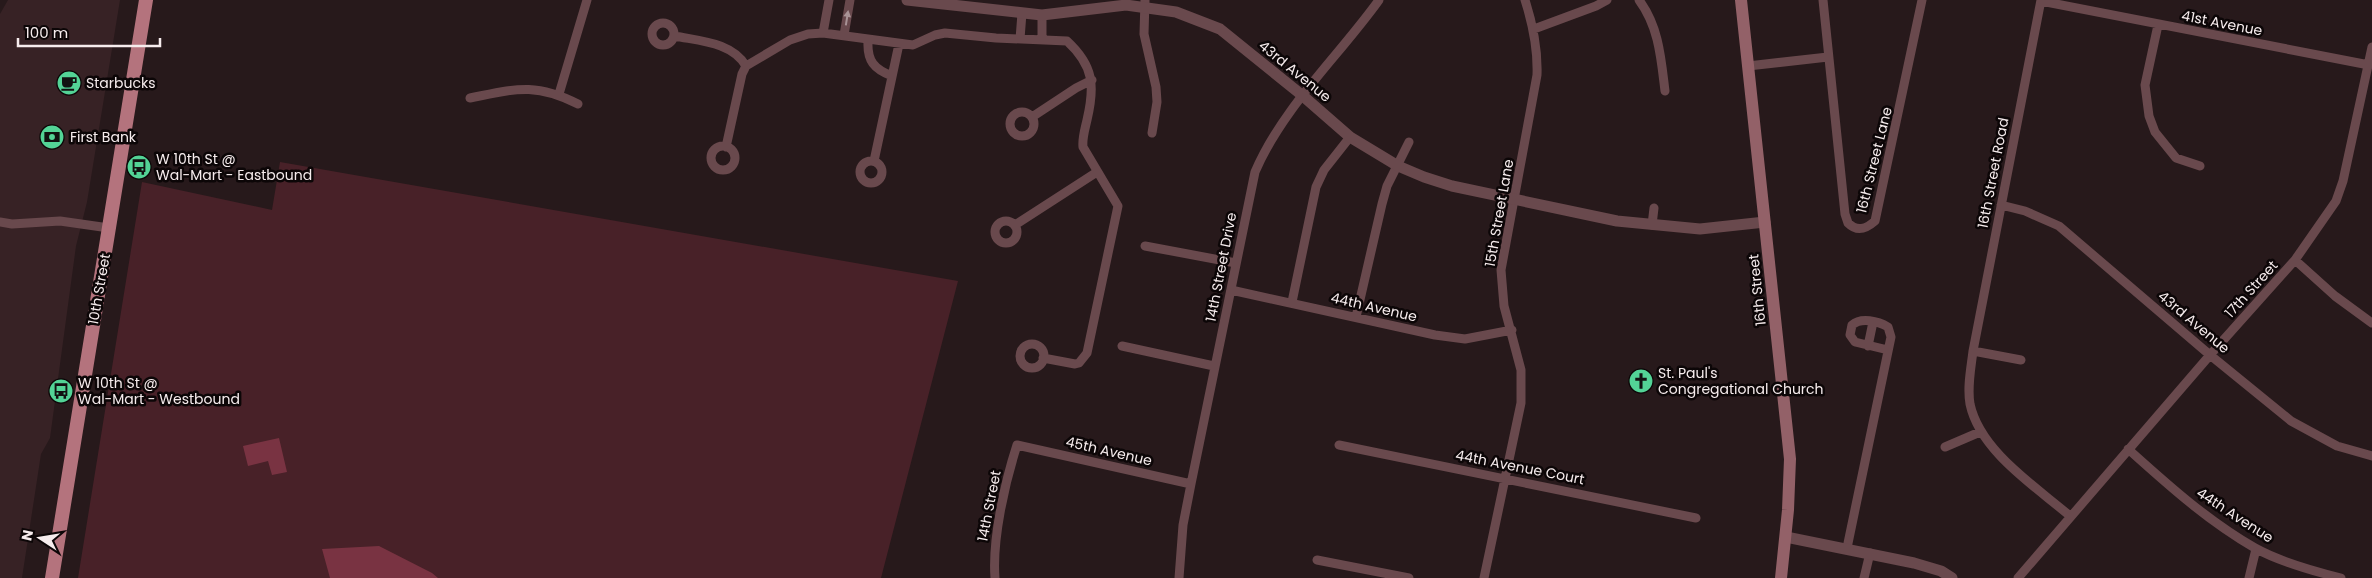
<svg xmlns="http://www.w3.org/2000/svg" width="2372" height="578" viewBox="0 0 2372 578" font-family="Poppins,sans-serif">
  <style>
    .built { fill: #372225 }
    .green { fill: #482128 }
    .water { fill: #793342 }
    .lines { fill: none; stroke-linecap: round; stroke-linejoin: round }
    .minor { stroke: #69494d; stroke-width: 9 }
    .tertiary { stroke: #69494d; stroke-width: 11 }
    .secondary { stroke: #936168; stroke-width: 12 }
    .primary { stroke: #b4737d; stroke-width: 14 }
    .oneway { fill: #a89295 }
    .labels { text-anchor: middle; stroke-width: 5; stroke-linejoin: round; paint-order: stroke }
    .street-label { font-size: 14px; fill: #f6eced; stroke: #0c0607 }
    .poi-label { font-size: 14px; fill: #f6eced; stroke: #0c0607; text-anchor: start }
  </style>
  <rect width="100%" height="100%" fill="#27191b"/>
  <!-- built -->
  <path class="built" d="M 8,0 L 120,0 L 87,202 L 76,246 L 50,438 L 41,454 L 22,578 L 0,578 L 0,14 Z"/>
  <!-- green -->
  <path class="green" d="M 280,162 L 958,281 L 881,578 L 78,578 L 142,182 L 272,210 Z"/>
  <!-- water -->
  <path class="water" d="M 279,438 L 287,472 L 272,475 L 268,461 L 248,466 L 243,446 Z
    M 379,546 L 432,573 L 438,578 L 330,578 L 322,549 Z"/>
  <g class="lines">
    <!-- minor -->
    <path class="minor" d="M 1145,0 L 1144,34 L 1156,87 L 1157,102 L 1152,133
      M 1639,0 C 1659,27 1661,58 1665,91
      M 1823,0 L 1845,214 L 1848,223 C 1857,232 1866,229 1875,221 L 1922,0
      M 2041,0 L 1973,351 C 1971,368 1967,387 1970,404 C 1980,451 2035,486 2070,516
      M 2041,1 L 2369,65
      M 1042,15 L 1042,39
      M652 34a11 11 0 1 1 22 0a11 11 0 1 1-22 0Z
      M 2158,25 L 2145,85 L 2149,116 L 2155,132 L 2176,158 L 2200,166
      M 1534,29 L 1596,6 L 1607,0
      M 823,33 L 829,0
      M 844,35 L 850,0
      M 675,36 C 699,41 732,42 746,66
      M 1020,39 L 1022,13
      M 868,41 C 867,61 874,69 892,76
      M 1748,66 L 1828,57
      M 559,94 L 587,0
      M 470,98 C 515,89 535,82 578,104
      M1010 124a12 12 0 1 1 24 0a12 12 0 1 1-24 0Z
      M 1032,117 L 1076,88 L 1092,80
      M711 158a12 12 0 1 1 24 0a12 12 0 1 1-24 0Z
      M 726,147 L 742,74 L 746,66 L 790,40 L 808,34 L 823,33 L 913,45 L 935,35 L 945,33 L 996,38 L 1067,41 C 1094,66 1095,86 1087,120 C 1085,129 1082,138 1083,147 L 1118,206 L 1087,353 L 1079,363 L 1075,364 L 1043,358
      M860 172a11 11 0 1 1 22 0a11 11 0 1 1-22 0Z
      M 874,161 L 899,44
      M 2001,205 L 2025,211 L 2059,226 L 2210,355 L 2291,421 L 2337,446 L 2372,456
      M995 232a11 11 0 1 1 22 0a11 11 0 1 1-22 0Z
      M 0,222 L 12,224 L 60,221 L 109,228
      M 1015,225 L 1097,172
      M 1652,225 L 1654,208
      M 1145,246 L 1236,263
      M 2295,260 L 2335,296 L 2372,323
      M 1231,290 L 1435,335 L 1465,339 L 1512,330
      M 1292,302 L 1316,187 L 1324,170 L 1350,137
      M 1356,317 L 1382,204 L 1387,186 L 1409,142
      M1020 356a12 12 0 1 1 24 0a12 12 0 1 1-24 0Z
      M 1122,346 L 1214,366
      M 1868,346 L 1873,322
      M 1973,351 L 2021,360
      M 1339,445 L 1696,518
      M 1945,447 L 1980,432
      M 2128,449 C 2168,485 2208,521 2255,548 C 2280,562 2313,571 2341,578
      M 1847,548 L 1891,337 L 1888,327 C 1878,321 1861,317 1852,325 L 1850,335 L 1855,342 L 1888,350
      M 1317,560 L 1409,578
      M 995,578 C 992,539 1005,482 1017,445 L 1191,484
      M 1179,578 L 1183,525 L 1191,484 L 1255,172 C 1283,107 1338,57 1379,0
      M 1484,578 L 1521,403 L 1521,370 L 1504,306 L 1501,270 L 1537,75 C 1538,48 1533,25 1525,0
      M 1864,578 L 1870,553
      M 2018,578 L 2210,355 L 2295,260 L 2336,201 L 2343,181 L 2372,47
      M 2249,578 L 2256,549"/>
    <!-- tertiary -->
    <path class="tertiary" d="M 907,0 L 1042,15 L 1126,5 L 1176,12 L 1220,29 L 1303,96 L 1350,137 L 1398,166 L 1424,177 L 1452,186 L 1617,221 L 1700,229 L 1765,222
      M 1786,537 L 1914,563 L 1941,571 L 1952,578"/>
    <!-- secondary -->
    <path class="secondary" d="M 1741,0 L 1790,459 L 1788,510 L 1781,578"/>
    <!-- primary -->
    <path class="primary" d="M 52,578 L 146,0"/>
  </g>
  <!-- one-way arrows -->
  <defs><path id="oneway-solid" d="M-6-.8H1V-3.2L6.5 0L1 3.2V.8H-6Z" transform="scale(1.25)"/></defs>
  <use class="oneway" href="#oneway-solid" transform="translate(847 18) rotate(-81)"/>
  <!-- icons -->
  <defs>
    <symbol id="cafe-disc" viewBox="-11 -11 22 22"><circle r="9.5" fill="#53d396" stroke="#0c0607"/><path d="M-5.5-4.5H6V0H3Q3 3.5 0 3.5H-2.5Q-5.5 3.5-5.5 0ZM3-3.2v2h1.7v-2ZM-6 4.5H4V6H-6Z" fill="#111"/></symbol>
    <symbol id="bank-disc" viewBox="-11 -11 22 22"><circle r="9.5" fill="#53d396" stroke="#0c0607"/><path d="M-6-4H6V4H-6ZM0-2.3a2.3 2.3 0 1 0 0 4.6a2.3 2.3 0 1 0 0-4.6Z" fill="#111"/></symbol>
    <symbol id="bus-disc" viewBox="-11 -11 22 22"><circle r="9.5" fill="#53d396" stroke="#0c0607"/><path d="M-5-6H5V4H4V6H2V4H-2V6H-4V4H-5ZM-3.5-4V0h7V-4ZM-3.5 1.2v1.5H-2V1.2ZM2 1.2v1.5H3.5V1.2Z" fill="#111"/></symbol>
    <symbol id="church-disc" viewBox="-11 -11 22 22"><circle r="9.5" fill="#53d396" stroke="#0c0607"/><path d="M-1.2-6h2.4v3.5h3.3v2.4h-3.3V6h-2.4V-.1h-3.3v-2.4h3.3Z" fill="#111"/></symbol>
  </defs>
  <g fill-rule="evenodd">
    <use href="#cafe-disc" x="55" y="69" width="28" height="28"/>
    <use href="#bank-disc" x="38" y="123" width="28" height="28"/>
    <use href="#bus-disc" x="125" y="153" width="28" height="28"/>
    <use href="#church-disc" x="1627" y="367" width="28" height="28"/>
    <use href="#bus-disc" x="47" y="377" width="28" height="28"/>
  </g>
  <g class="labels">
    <!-- street labels -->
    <g class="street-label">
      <text transform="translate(2222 23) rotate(11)" y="5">41st Avenue</text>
      <text transform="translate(1295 71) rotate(39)" y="5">43rd Avenue</text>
      <text transform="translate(1874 160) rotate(-76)" y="5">16th Street Lane</text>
      <text transform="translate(1993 173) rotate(-79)" y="5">16th Street Road</text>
      <text transform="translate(1499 213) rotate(-80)" y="5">15th Street Lane</text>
      <text transform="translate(1221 267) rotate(-79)" y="5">14th Street Drive</text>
      <text transform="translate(99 289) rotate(-80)" y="5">10th Street</text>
      <text transform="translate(2251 289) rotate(-48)" y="5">17th Street</text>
      <text transform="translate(1757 290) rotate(-96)" y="5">16th Street</text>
      <text transform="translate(1374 307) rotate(13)" y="5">44th Avenue</text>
      <text transform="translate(2194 322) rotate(40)" y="5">43rd Avenue</text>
      <text transform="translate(1109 451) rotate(13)" y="5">45th Avenue</text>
      <text transform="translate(1520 467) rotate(11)" y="5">44th Avenue Court</text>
      <text transform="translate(989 506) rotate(-79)" y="5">14th Street</text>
      <text transform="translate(2235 515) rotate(33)" y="5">44th Avenue</text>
    </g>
    <!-- poi labels -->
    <g class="poi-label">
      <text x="86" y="88">Starbucks</text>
      <text x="70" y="142">First Bank</text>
      <text x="156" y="164">W 10th St @<tspan x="156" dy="16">Wal-Mart - Eastbound</tspan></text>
      <text x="1658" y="378">St. Paul's<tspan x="1658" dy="16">Congregational Church</tspan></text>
      <text x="78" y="388">W 10th St @<tspan x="78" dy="16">Wal-Mart - Westbound</tspan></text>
    </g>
  </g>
  <!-- north arrow -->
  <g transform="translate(40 538) rotate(282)" stroke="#0c0607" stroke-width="4" paint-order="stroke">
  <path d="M0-4L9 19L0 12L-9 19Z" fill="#f6eced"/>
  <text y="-8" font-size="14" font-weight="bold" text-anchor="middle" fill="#f6eced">N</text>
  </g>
  <!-- scale -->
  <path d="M18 38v8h142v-8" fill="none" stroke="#f6eced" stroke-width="2.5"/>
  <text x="25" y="38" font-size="15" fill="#f6eced" stroke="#0c0607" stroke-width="4" paint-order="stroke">100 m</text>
</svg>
